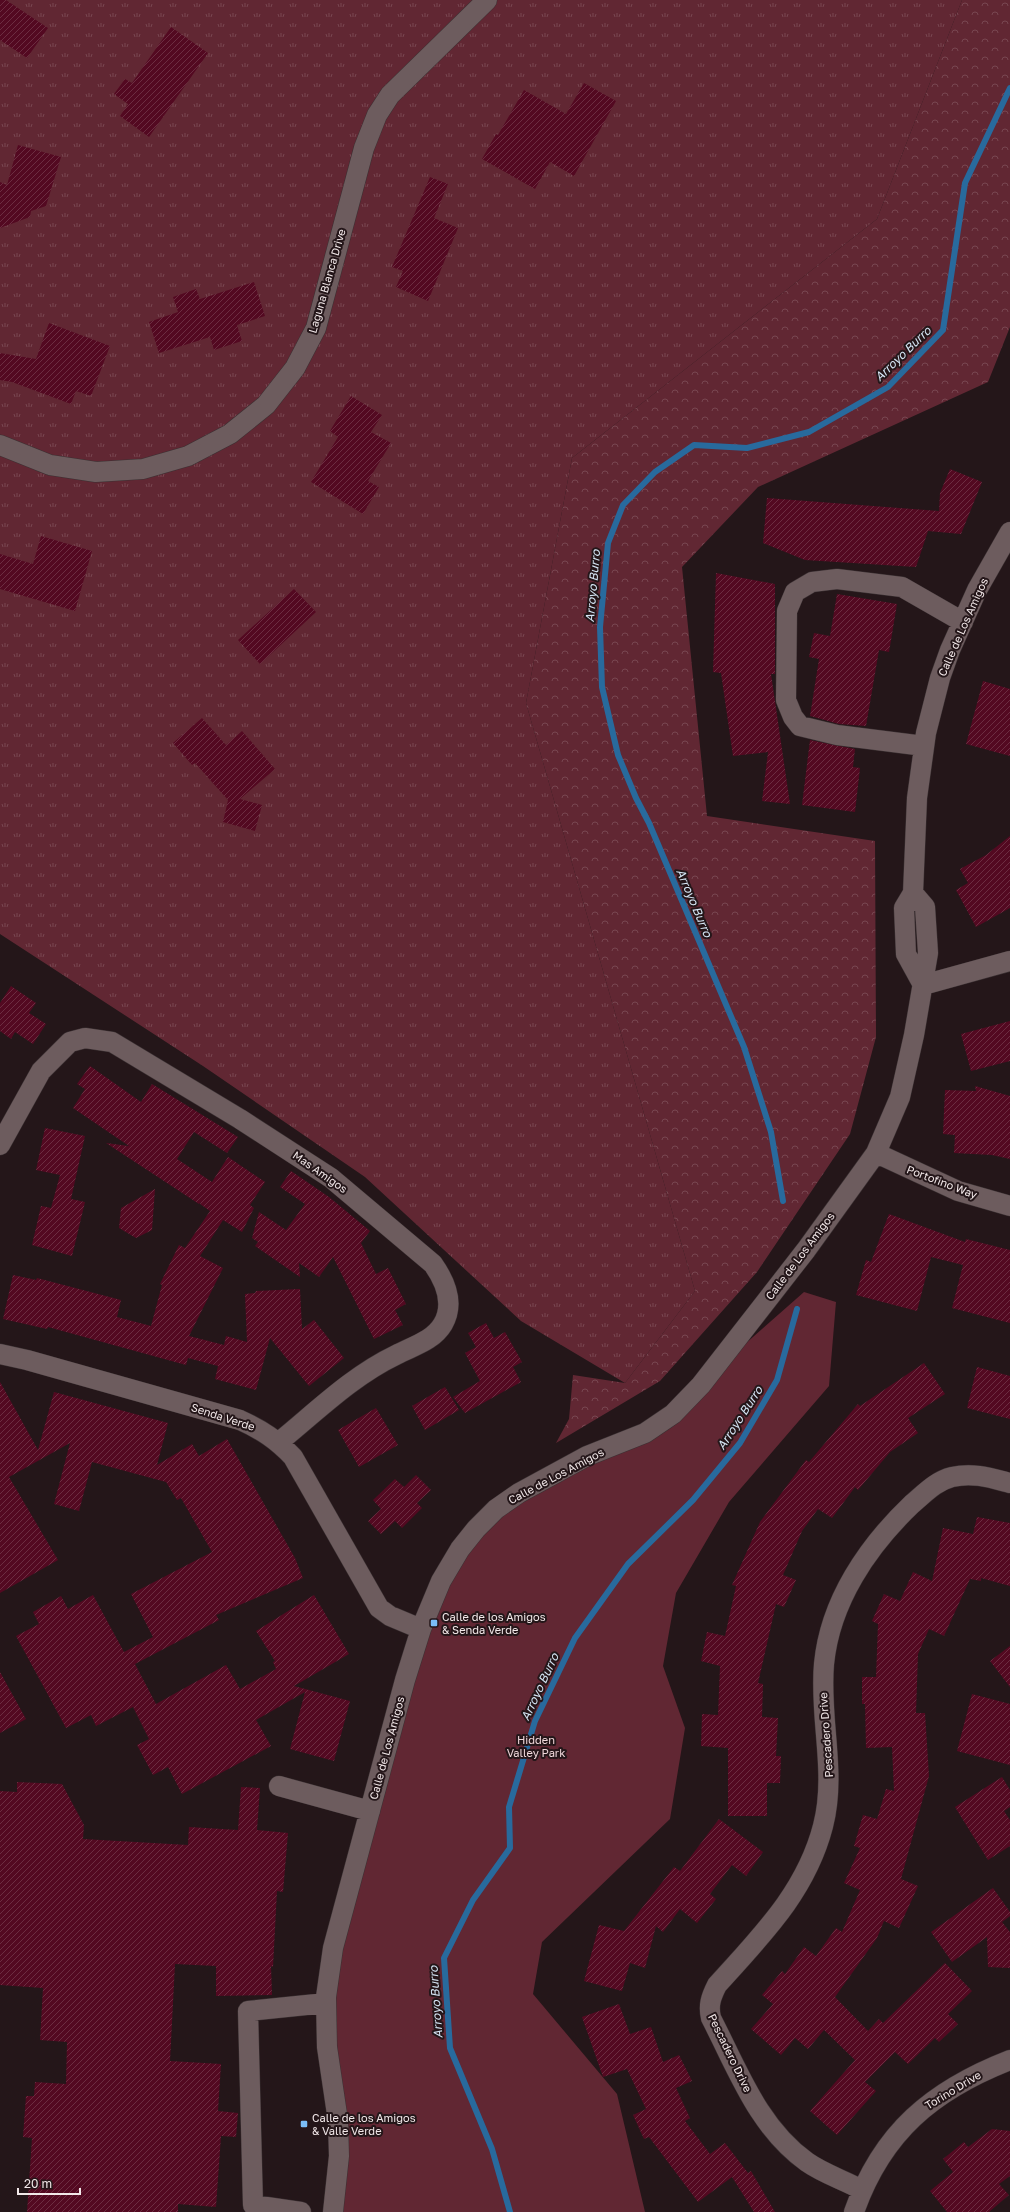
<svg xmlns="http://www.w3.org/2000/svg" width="1010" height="2212" viewBox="0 0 1010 2212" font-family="'Golos Text',sans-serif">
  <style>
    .grass { fill: url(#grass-tufts) }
    .forest { fill: url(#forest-crowns) }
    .park { fill: #612733 }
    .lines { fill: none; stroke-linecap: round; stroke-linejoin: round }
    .stream { stroke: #286a9d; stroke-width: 6 }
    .building { fill: url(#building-hatch) }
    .minor-casing { stroke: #3b3133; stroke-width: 21 }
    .minor { stroke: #6d5c5e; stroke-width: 20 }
    .poi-dot { fill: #7bbef8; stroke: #241619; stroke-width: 1.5 }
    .labels { text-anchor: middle; stroke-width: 4; stroke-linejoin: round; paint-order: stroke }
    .street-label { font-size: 11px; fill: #f2e8e9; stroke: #241619 }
    .poi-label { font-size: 11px; fill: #f2e8e9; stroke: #241619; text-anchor: start }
    .park-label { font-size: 11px; fill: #efd7da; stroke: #241619 }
    .water-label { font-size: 12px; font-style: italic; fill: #d4e4f3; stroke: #241619 }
  </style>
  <defs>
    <pattern id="grass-tufts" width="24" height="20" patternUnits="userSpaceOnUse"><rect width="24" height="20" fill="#612733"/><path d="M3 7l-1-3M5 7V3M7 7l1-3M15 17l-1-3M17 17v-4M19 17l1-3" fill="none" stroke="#784651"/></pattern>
    <pattern id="forest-crowns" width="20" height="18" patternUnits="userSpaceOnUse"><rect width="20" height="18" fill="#612733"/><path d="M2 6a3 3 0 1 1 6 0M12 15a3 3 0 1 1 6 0" fill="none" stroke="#784651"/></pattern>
    <pattern id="building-hatch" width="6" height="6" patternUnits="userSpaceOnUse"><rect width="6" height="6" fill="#530921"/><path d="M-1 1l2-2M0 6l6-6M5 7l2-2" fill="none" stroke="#6c2d41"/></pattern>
  </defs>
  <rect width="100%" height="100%" fill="#241619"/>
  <!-- grass -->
  <path class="grass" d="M 0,0 L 962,0 L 877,219 L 572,458 L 526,703 L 695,1291 L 625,1383 L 521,1321 L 365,1177 L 203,1066 L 0,934 Z"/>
  <!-- forest -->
  <path class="forest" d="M 962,0 L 1010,0 L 1010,327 L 988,382 L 758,487 L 682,567 L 707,816 L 875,841 L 876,1037 L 850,1134 L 757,1272 L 660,1381 L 556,1443 L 569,1419 L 573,1375 L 625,1383 L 695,1291 L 526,703 L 572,458 L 877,219 Z"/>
  <!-- park -->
  <path class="park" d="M 804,1292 L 836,1302 L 829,1386 L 729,1502 L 676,1593 L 663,1666 L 685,1728 L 670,1819 L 542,1942 L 533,1994 L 617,2094 L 645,2212 L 333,2212 L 326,1997 L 405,1680 L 476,1529 L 644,1433 Z"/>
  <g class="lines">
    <!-- stream -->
    <path class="stream" d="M 783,1201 L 771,1132 L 744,1047 L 649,823 L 636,798 L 618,755 L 602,687 L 600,627 L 608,543 L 623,505 L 655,472 L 694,445 L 747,448 L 809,432 L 888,387 L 943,330 L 965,183 L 1010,88
      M 510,2212 L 492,2149 L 450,2048 L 444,1958 L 473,1900 L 510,1848 L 509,1807 L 535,1721 L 575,1638 L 628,1564 L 693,1500 L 740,1443 L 777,1380 L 797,1309"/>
  </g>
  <!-- building -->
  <path class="building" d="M 0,0 L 6,0 L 48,28 L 27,58 L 0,40 Z
    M 171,27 L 208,53 L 149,137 L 120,116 L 128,104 L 114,94 L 125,79 L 132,83 Z
    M 584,83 L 616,101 L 574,176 L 550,162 L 535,189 L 482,159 L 496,134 L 498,135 L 524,90 L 566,114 Z
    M 18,145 L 61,157 L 46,206 L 31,211 L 30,217 L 0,228 L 0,182 L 7,185 Z
    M 430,177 L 448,184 L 434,218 L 458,228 L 428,301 L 396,287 L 403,271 L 392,267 Z
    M 254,282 L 265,316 L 237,325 L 242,341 L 214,350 L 210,337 L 159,353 L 149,322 L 178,312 L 173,297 L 196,289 L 200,299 Z
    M 49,323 L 110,346 L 91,396 L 76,391 L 71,404 L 12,382 L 0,380 L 0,353 L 36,359 Z
    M 351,396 L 382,415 L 371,432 L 391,443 L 368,481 L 379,487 L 363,514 L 311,482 L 338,437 L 330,431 Z
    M 950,469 L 982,482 L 961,534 L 928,531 L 916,567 L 805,560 L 763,543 L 767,498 L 939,511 L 940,493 Z
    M 41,536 L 92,551 L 75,611 L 0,589 L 0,554 L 33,564 Z
    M 716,573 L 775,584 L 775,674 L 771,674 L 790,804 L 762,801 L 768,752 L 733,756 L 721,673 L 713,672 Z
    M 294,589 L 316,612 L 260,664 L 238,640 Z
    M 837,594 L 897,604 L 889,652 L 879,650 L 866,726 L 839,724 L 810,716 L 819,659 L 809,657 L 814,633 L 830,636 Z
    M 983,681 L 1010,689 L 1010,756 L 966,744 Z
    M 202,718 L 226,745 L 242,731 L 275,769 L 240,799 L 262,805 L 255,831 L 223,822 L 228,800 L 195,763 L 192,765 L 173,743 Z
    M 810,740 L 855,749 L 853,767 L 860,768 L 855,812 L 802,805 Z
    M 1010,836 L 1010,908 L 976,927 L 956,890 L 968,883 L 960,869 L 986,855 Z
    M 11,986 L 36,1003 L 29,1013 L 46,1024 L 33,1044 L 15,1032 L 11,1039 L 0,1031 L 0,1003 Z
    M 1010,1021 L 1010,1061 L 971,1071 L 961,1034 Z
    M 90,1066 L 141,1102 L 152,1084 L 238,1137 L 227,1153 L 194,1132 L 177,1159 L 212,1182 L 228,1157 L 265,1182 L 250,1205 L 254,1208 L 242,1232 L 223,1220 L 200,1256 L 223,1268 L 189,1336 L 224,1345 L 226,1336 L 247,1342 L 245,1294 L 255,1293 L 256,1291 L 300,1289 L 302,1329 L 314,1320 L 344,1358 L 309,1386 L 270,1338 L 256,1390 L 215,1379 L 218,1366 L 188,1358 L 186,1365 L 48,1327 L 47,1329 L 3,1319 L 13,1275 L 36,1280 L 37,1278 L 121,1300 L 117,1317 L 151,1326 L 162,1285 L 160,1284 L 179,1245 L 185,1248 L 210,1211 L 200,1204 L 201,1202 L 199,1204 L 106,1143 L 129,1146 L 73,1108 L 85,1089 L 77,1084 Z
    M 975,1086 L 1010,1096 L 1010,1159 L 992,1155 L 954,1153 L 955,1135 L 943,1134 L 945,1090 L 976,1091 Z
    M 45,1128 L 85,1136 L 71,1199 L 85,1202 L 72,1256 L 32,1245 L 41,1206 L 51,1208 L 60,1175 L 36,1170 Z
    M 291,1171 L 329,1197 L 370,1231 L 361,1243 L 376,1274 L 388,1268 L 406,1304 L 395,1310 L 403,1325 L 374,1339 L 333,1257 L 319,1277 L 299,1263 L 300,1277 L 255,1246 L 258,1242 L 252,1238 L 259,1212 L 286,1230 L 305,1204 L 280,1187 Z
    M 155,1189 L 152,1230 L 136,1238 L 119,1228 L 121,1208 Z
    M 889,1214 L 965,1242 L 966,1239 L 1010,1250 L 1010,1323 L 952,1308 L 963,1265 L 931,1257 L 917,1311 L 856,1295 L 866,1260 L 871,1262 Z
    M 486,1323 L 494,1338 L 505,1332 L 522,1362 L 513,1367 L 521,1382 L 465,1413 L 453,1397 L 480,1381 L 465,1353 L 476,1347 L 468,1333 Z
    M 924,1363 L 945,1394 L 908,1418 L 918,1433 L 890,1452 L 858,1490 L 855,1487 L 832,1518 L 818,1509 L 802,1531 L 783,1575 L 796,1580 L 784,1607 L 776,1604 L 758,1683 L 763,1684 L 762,1717 L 778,1718 L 776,1756 L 781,1756 L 780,1783 L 767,1783 L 767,1816 L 728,1816 L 728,1748 L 701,1746 L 702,1714 L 718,1715 L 720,1666 L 701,1661 L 707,1632 L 725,1636 L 736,1586 L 732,1585 L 760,1522 L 806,1460 L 809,1462 L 858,1404 L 860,1406 Z
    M 977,1367 L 1010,1376 L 1010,1419 L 967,1408 Z
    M 0,1382 L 38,1450 L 54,1392 L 168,1423 L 157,1465 L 192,1444 L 199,1456 L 227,1439 L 295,1558 L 303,1578 L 216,1615 L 219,1620 L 135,1664 L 156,1704 L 226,1665 L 240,1689 L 276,1669 L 273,1662 L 275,1661 L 256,1631 L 314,1595 L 349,1654 L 294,1686 L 350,1701 L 334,1761 L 290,1749 L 305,1692 L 256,1720 L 271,1746 L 182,1794 L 168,1767 L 153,1775 L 137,1745 L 149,1739 L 133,1707 L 96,1726 L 91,1715 L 66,1728 L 16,1636 L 39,1624 L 33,1612 L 61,1596 L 68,1609 L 93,1595 L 124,1652 L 153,1637 L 131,1594 L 212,1552 L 181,1498 L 177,1500 L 166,1482 L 92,1462 L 79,1511 L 54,1504 L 70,1443 L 9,1477 L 58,1560 L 0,1593 Z
    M 445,1387 L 459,1410 L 425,1430 L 412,1406 Z
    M 376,1408 L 398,1445 L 359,1467 L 338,1430 Z
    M 416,1475 L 431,1490 L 417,1503 L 422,1508 L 402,1528 L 395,1521 L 381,1534 L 368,1521 L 381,1509 L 373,1500 L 395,1479 L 404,1487 Z
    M 977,1517 L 1010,1523 L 1010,1586 L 981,1578 L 981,1581 L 970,1579 L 944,1636 L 929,1629 L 918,1654 L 916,1713 L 925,1713 L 929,1776 L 901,1879 L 918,1886 L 899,1928 L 884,1921 L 877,1938 L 835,1997 L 868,2031 L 879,2019 L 883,2023 L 945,1963 L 972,1991 L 948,2014 L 958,2024 L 939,2042 L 935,2038 L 908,2064 L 895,2052 L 865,2082 L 876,2091 L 837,2135 L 810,2111 L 855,2060 L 824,2030 L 808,2049 L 795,2038 L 781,2055 L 751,2029 L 773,2004 L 762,1995 L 782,1971 L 785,1974 L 804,1947 L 816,1956 L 836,1928 L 842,1932 L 860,1890 L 844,1883 L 860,1848 L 854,1846 L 863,1815 L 877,1819 L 886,1789 L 894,1791 L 892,1747 L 866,1748 L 865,1704 L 862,1704 L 862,1677 L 876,1677 L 878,1624 L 872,1621 L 884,1594 L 900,1601 L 913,1572 L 932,1581 L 943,1528 L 973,1534 Z
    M 1010,1646 L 1010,1687 L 990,1661 Z
    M 0,1672 L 26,1719 L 0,1733 Z
    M 972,1694 L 1010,1704 L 1010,1765 L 957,1751 Z
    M 1002,1777 L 1010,1790 L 1010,1807 L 1004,1811 L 1010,1820 L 1010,1846 L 988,1860 L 955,1807 Z
    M 17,1782 L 62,1784 L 84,1825 L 83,1839 L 188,1845 L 189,1827 L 238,1830 L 241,1787 L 260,1788 L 257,1830 L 288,1833 L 283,1892 L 277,1891 L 273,1967 L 271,1966 L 272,1995 L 216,1996 L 216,1966 L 175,1964 L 170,2061 L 221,2064 L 218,2111 L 238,2113 L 236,2137 L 221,2136 L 216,2207 L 178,2204 L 178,2212 L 27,2212 L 32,2138 L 23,2137 L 26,2096 L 34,2096 L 35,2082 L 66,2084 L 67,2042 L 40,2040 L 43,1988 L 0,1985 L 0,1791 L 17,1792 Z
    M 719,1819 L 763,1852 L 746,1876 L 732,1865 L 710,1894 L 716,1899 L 697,1923 L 680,1909 L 663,1932 L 656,1926 L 645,1968 L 630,1963 L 622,1991 L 584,1981 L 599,1925 L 624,1931 L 674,1867 L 680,1871 Z
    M 993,1888 L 1010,1912 L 1010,1916 L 1002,1922 L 1010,1932 L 1010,1968 L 988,1967 L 987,1937 L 952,1962 L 931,1932 Z
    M 619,2004 L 630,2034 L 651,2027 L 663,2062 L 679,2055 L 692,2081 L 676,2088 L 690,2118 L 685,2121 L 710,2154 L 725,2143 L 748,2173 L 751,2171 L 775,2212 L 754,2212 L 732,2177 L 698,2202 L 649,2137 L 644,2139 L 633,2115 L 646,2109 L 627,2069 L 603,2077 L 582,2017 Z
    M 992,2129 L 1010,2131 L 1010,2176 L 999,2184 L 1009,2195 L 989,2212 L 947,2212 L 930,2191 L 953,2172 L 943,2159 L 964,2142 L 968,2147 Z"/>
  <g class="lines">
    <defs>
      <path id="minor" d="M 0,445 L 50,465 L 96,472 L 143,469 L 188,456 L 230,434 L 266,405 L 295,368 L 316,328 L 364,148 L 377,115 L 390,95 L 487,0
        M 924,746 L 837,735 L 800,726 L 793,717 L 786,700 L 787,611 L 795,592 L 812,582 L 837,579 L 902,587 L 963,622
        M 923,985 L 906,954 L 904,908 L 913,893 L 917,798 L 926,733 L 940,678 L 950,650 L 977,590 L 1010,532
        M 923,985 L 1010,961
        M 0,1145 L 41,1071 L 70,1042 L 85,1038 L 112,1042 L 240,1119 L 331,1178 L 433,1264 C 445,1281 455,1303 443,1324 C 433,1341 413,1346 396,1355 C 352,1376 316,1412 279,1442
        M 876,1153 L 958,1191 L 1010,1206
        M 0,1354 L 27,1360 L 240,1420 C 262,1430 277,1440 293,1457 L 379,1608 L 390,1616 L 421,1629
        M 279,1786 L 370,1811
        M 862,2190 C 844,2180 824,2174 807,2162 C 758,2127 738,2070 711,2018 C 708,2005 711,1997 717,1985 C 761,1936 806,1892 823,1826 C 837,1772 819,1719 824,1664 C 830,1601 868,1546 912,1504 C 925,1493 936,1481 952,1477 C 973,1472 991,1478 1010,1483
        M 301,2212 L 253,2205 L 248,2011 L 326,2003
        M 333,2212 L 339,2156 L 338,2121 L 327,2047 L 326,1997 L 333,1948 L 405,1680 L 421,1629 L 441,1581 L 460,1549 L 476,1529 L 496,1509 L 519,1493 L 587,1456 L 645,1433 L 673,1414 L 701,1385 L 806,1250 L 876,1153 L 900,1097 L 914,1035 L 928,953 L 925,907 L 913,893
        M 854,2212 C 882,2132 933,2090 1010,2060"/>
    </defs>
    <!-- minor casing -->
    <use href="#minor" class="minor-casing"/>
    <!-- minor -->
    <use href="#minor" class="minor"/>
  </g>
  <!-- markers -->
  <g class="poi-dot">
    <rect x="430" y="1619" width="8" height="8" rx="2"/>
    <rect x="300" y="2120" width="8" height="8" rx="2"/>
  </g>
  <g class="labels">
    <!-- street labels -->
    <g class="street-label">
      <text transform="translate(327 281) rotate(-74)" y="4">Laguna Blanca Drive</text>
      <text transform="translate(963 627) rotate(-66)" y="4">Calle de Los Amigos</text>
      <text transform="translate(320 1172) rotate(35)" y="4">Mas Amigos</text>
      <text transform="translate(942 1182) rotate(21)" y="4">Portofino Way</text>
      <text transform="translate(800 1256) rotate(-53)" y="4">Calle de Los Amigos</text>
      <text transform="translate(223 1417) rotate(18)" y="4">Senda Verde</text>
      <text transform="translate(556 1476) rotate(-28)" y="4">Calle de Los Amigos</text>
      <text transform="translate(826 1735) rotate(-94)" y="4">Pescadero Drive</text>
      <text transform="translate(387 1748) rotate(-75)" y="4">Calle de Los Amigos</text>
      <text transform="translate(730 2053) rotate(64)" y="4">Pescadero Drive</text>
      <text transform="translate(953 2090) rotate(-31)" y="4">Torino Drive</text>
    </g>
    <!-- poi labels -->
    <g class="poi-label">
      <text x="442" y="1621">Calle de los Amigos<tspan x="442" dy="13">&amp; Senda Verde</tspan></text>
      <text x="312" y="2122">Calle de los Amigos<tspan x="312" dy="13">&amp; Valle Verde</tspan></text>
    </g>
    <!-- park labels -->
    <g class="park-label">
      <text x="536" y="1744">Hidden<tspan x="536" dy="13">Valley Park</tspan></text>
    </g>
    <!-- water labels -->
    <g class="water-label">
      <text transform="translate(903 354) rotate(-44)" y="4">Arroyo Burro</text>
      <text transform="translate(593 586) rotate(-85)" y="4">Arroyo Burro</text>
      <text transform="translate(694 903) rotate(67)" y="4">Arroyo Burro</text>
      <text transform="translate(740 1418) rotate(-57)" y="4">Arroyo Burro</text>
      <text transform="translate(540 1687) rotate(-65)" y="4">Arroyo Burro</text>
      <text transform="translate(436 2002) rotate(-94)" y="4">Arroyo Burro</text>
    </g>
  </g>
  <!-- scale -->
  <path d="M18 2188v6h62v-6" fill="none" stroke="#f2e8e9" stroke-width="2"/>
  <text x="24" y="2188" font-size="12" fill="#f2e8e9" stroke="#241619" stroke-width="3" paint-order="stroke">20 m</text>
</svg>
